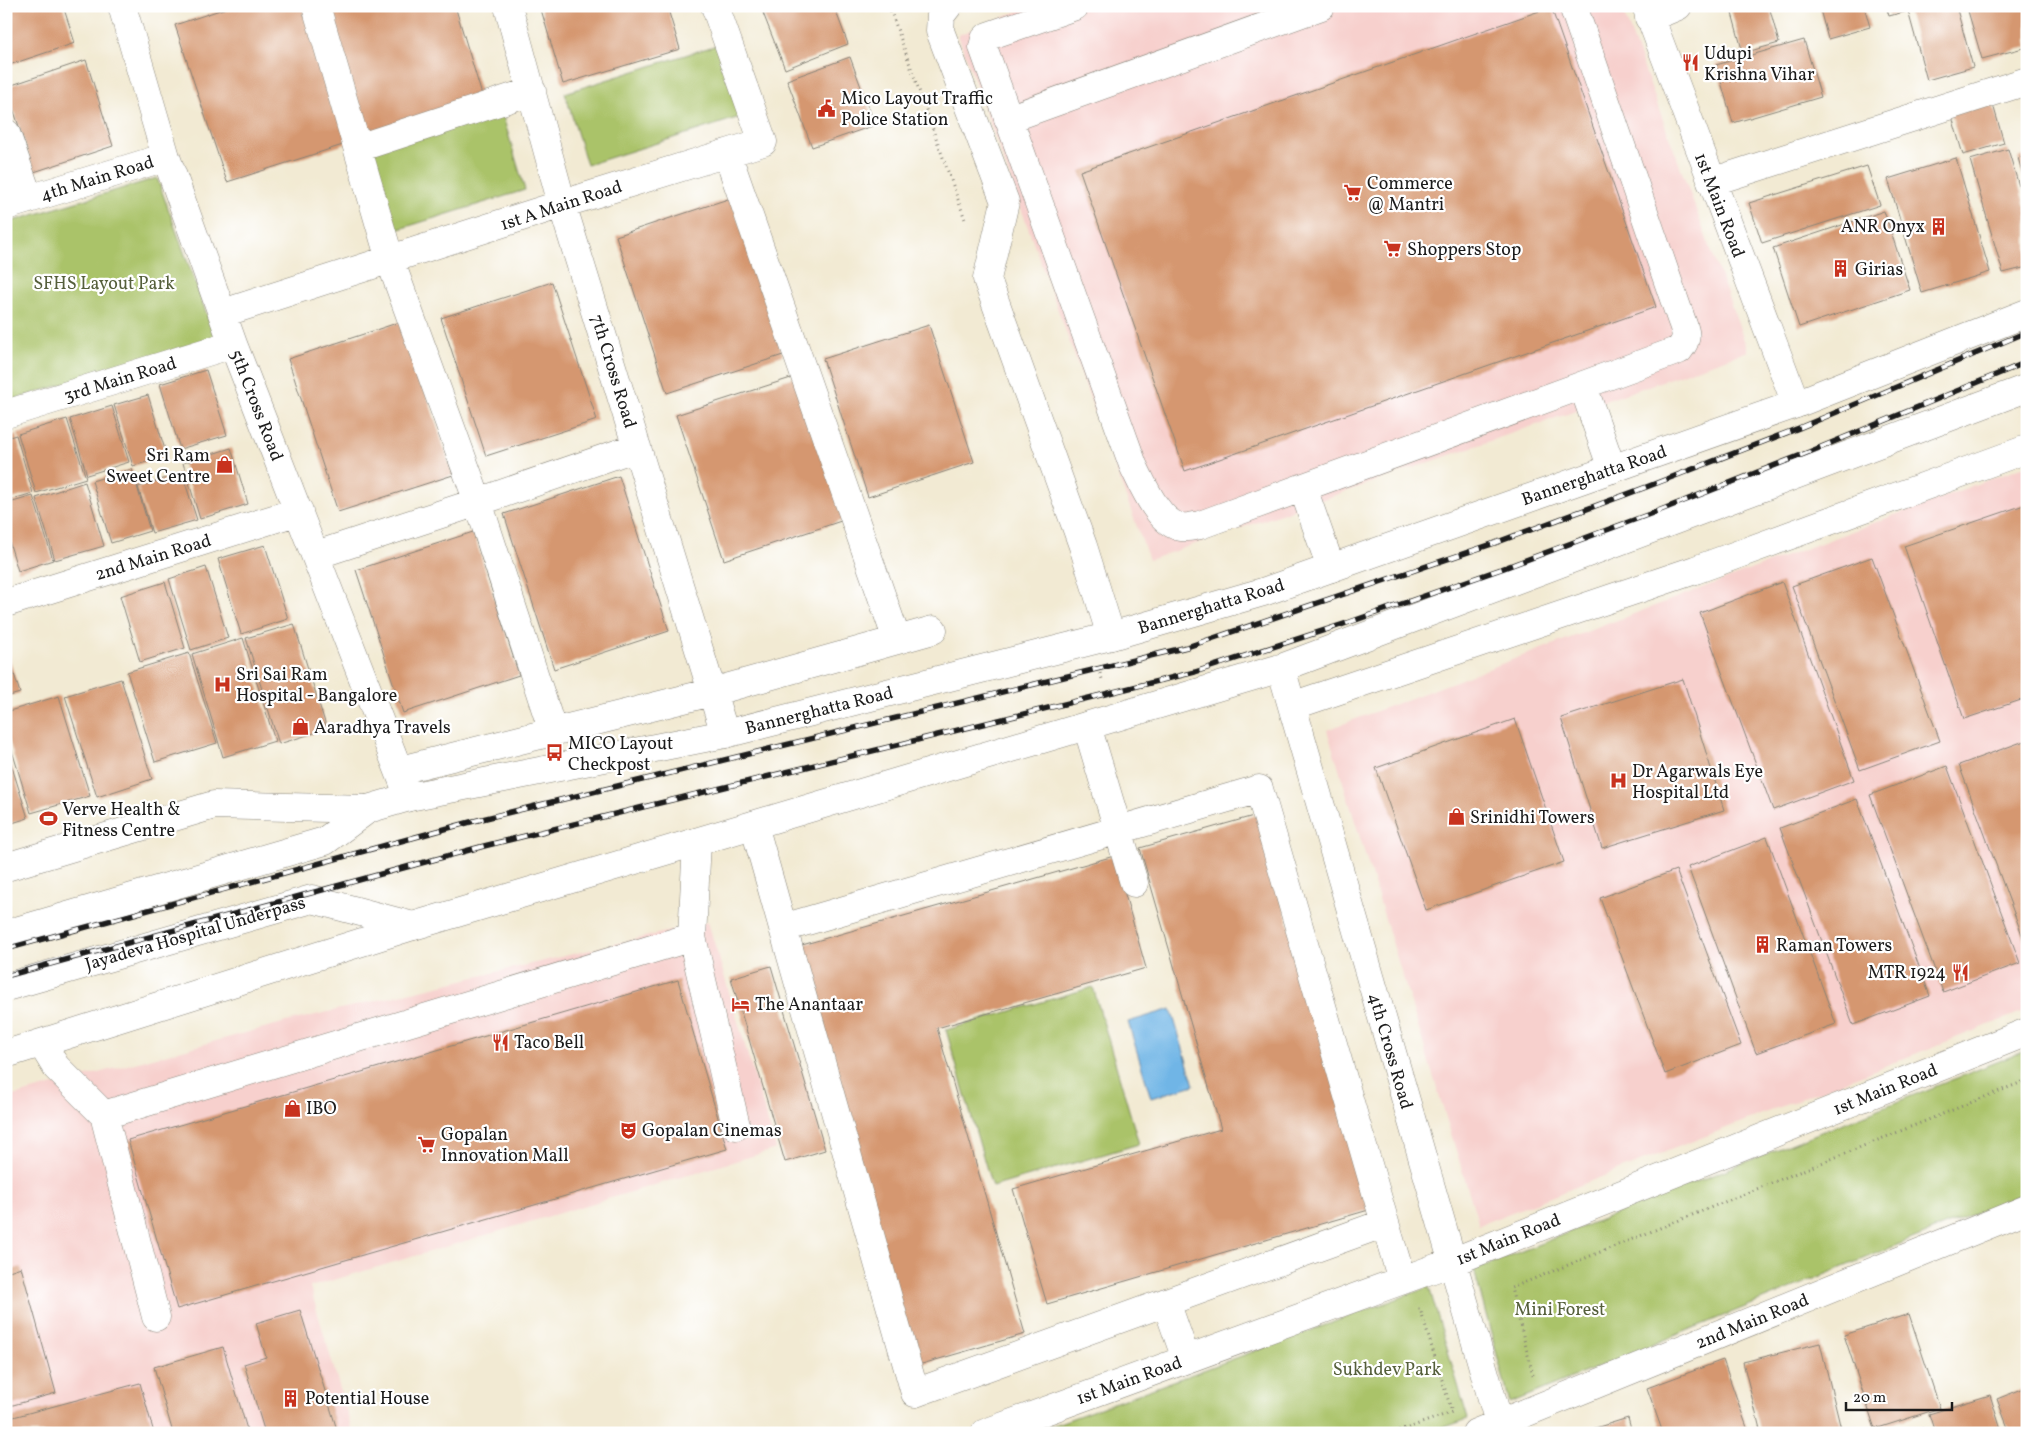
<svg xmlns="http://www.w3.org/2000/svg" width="2033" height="1439" viewBox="0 0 2033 1439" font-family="Vollkorn,serif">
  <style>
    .built { fill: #f7d0cd }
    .green { fill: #aac369; stroke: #637042 }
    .water { fill: #6fb5e6; stroke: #466881 }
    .building { fill: #d59770 }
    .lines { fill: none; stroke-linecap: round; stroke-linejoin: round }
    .minor-casing { stroke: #878378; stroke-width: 29 }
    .major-casing { stroke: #878378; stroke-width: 29 }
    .highway-casing { stroke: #878378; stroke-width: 29 }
    .path { stroke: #878378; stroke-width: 3; stroke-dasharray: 1 4; stroke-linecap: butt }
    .minor { stroke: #fff; stroke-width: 28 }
    .major { stroke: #fff; stroke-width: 28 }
    .highway { stroke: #fff; stroke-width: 28 }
    .rail-casing { stroke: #1c1c1c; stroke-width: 5.5 }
    .rail { stroke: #fff; stroke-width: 4; stroke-dasharray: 11; stroke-linecap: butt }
    .labels { text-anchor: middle; stroke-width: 4.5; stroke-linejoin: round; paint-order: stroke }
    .poi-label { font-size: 18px; fill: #1c1c1c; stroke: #fff; text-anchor: start }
    .street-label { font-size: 18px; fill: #1c1c1c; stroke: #fff }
    .park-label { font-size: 18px; fill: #555f3b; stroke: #fff }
  </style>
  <rect width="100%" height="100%" fill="#fff"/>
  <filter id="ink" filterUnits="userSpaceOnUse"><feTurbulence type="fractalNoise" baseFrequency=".02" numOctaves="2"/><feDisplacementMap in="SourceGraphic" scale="10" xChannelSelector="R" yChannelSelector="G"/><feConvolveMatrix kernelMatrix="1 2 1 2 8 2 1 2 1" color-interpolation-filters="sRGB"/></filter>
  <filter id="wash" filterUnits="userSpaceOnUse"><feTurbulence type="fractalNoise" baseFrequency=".0096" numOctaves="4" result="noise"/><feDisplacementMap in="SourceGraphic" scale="20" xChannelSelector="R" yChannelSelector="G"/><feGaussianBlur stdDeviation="1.12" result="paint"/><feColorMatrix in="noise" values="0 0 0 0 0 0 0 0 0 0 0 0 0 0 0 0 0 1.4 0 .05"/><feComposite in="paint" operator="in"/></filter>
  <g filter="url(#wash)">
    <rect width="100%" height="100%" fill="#f2ead3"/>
    <!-- built -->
    <path class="built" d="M 1031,6 L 1621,6 L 1748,351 L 1149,560 L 958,35 Z
      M 2027,465 L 2027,1010 L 1479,1225 L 1327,730 Z
      M 708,922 L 776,1149 L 310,1287 L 353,1433 L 6,1433 L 6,1098 L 286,1022 Z"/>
    <!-- green -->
    <path class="green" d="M 717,45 L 740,117 L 587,165 L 565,93 Z
      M 501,110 L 525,190 L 396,230 L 371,150 Z
      M 157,178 L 215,337 L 6,402 L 6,223 Z
      M 1093,987 L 1139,1144 L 992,1187 L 946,1030 Z
      M 2027,1050 L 2027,1192 L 1510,1403 L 1474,1270 Z
      M 1429,1287 L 1468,1419 L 1428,1433 L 1032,1433 Z"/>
    <!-- water -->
    <path class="water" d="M 1171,1009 L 1194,1085 L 1151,1098 L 1128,1022 Z"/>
    <g id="blocks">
      <!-- building -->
      <path class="building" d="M 6,6 L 63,6 L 75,43 L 6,66 Z
        M 232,6 L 304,6 L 349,143 L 227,182 L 175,25 Z
        M 325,6 L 455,6 L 485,105 L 366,141 Z
        M 540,6 L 667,6 L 680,49 L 563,84 Z
        M 782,6 L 834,6 L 848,44 L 785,69 L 763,13 Z
        M 1730,6 L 1769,6 L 1779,43 L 1743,53 Z
        M 1819,6 L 1864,6 L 1870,27 L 1828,39 Z
        M 1886,6 L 1956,6 L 1973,67 L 1927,80 L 1908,11 L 1889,16 Z
        M 1985,6 L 2027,6 L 2027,47 L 1982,59 L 1968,11 Z
        M 1551,7 L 1656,307 L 1185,471 L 1080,171 Z
        M 1804,40 L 1821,97 L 1733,123 L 1716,65 Z
        M 850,57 L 875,125 L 812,147 L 787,80 Z
        M 86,60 L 113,146 L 34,172 L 6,87 Z
        M 1992,101 L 2004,143 L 1963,155 L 1951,113 Z
        M 2008,149 L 2027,213 L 2027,267 L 2003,273 L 1970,160 Z
        M 2027,155 L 2027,185 L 2026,185 L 2018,158 Z
        M 1956,158 L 1990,272 L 1922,293 L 1888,179 Z
        M 1867,166 L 1880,205 L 1762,243 L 1749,203 Z
        M 731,198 L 783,355 L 667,393 L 616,236 Z
        M 1884,211 L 1910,290 L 1799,327 L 1773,248 Z
        M 552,282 L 597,420 L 486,456 L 441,318 Z
        M 403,321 L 453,475 L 338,512 L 288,359 Z
        M 929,325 L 974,462 L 868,497 L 823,359 Z
        M 206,370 L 227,435 L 180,449 L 160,384 Z
        M 797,376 L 844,520 L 724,560 L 676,415 Z
        M 148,395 L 167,456 L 133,466 L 114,405 Z
        M 112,406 L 129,462 L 87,475 L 70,419 Z
        M 67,419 L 86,478 L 36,493 L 18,434 Z
        M 16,435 L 33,493 L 6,501 L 6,438 Z
        M 231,448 L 248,504 L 200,519 L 183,463 Z
        M 132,469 L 150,531 L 111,543 L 92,481 Z
        M 182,473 L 197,520 L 152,533 L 138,487 Z
        M 619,476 L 669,631 L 554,669 L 504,514 Z
        M 85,482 L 104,546 L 55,560 L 36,498 Z
        M 33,496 L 53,560 L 18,571 L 6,531 L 6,504 Z
        M 2027,504 L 2027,698 L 1964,719 L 1904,546 Z
        M 473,532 L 519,675 L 403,713 L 356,570 Z
        M 265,545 L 288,619 L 241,634 L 218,559 Z
        M 1872,557 L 1940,741 L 1860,770 L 1792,586 Z
        M 206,567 L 228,638 L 191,650 L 169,579 Z
        M 165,582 L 185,648 L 140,662 L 120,596 Z
        M 1782,582 L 1854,780 L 1773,810 L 1700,613 Z
        M 294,624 L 327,729 L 279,744 L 246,638 Z
        M 243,638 L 275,741 L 223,757 L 192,654 Z
        M 6,648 L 20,693 L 6,697 Z
        M 189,653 L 217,743 L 155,762 L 127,672 Z
        M 121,679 L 152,779 L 97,797 L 65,696 Z
        M 1683,679 L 1724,810 L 1602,848 L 1561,718 Z
        M 59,696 L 90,796 L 31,813 L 6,731 L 6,712 Z
        M 1515,719 L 1564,862 L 1426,910 L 1376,768 Z
        M 2027,740 L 2027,948 L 1959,765 Z
        M 6,748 L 28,818 L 6,825 Z
        M 1947,766 L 2020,963 L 1943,992 L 1870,795 Z
        M 1857,799 L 1930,996 L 1853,1025 L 1780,828 Z
        M 1257,815 L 1372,1209 L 1047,1304 L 1013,1189 L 1221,1129 L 1140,848 Z
        M 1767,837 L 1836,1024 L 1756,1053 L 1688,867 Z
        M 1114,856 L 1146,968 L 937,1028 L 1025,1334 L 915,1366 L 795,947 Z
        M 1676,870 L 1741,1045 L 1665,1074 L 1600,898 Z
        M 771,966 L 825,1150 L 785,1162 L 731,978 Z
        M 678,980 L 727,1149 L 177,1309 L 128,1140 Z
        M 21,1267 L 56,1393 L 6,1407 L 6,1272 Z
        M 300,1310 L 338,1433 L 265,1433 L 244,1364 L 266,1357 L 256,1323 Z
        M 1909,1314 L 1940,1408 L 1875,1429 L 1844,1335 Z
        M 1820,1343 L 1842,1433 L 1761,1433 L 1743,1362 Z
        M 223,1347 L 248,1433 L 173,1433 L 154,1367 Z
        M 1723,1360 L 1749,1433 L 1663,1433 L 1647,1388 Z
        M 140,1383 L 154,1433 L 6,1433 L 6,1419 Z
        M 2027,1387 L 2027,1433 L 2010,1433 L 1997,1399 Z
        M 1990,1395 L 2002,1433 L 1935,1433 L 1929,1414 Z
        M 1628,1418 L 1632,1433 L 1582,1433 L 1582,1432 Z
        M 1923,1428 L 1925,1433 L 1909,1433 L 1909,1432 Z"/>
    </g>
  </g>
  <g filter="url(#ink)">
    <use href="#blocks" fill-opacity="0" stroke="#878378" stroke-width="1"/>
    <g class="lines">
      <defs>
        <path id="minor" d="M 122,6 L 166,157 L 233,344 L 409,797
          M 316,6 L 390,260 L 478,502 L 553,732
          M 508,6 L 562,204 L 725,734
          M 948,6 L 941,15 L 940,31 L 1005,202 L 987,279 L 1083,546 L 1111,636
          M 1075,6 L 988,36 L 985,39 L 983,47 L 1133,465 C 1142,483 1158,523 1181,527 C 1186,528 1195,526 1200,525 L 1679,350 C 1689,338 1686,333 1681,319 L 1573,6
          M 1646,6 L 1796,404
          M 1649,18 L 1678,6
          M 1008,119 L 1321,6
          M 6,133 L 29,199
          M 358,148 L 532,91
          M 727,153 L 897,640
          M 1711,182 L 2027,81
          M 6,206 L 166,157
          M 223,313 L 562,204 L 763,142 L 715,6
          M 1583,386 L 1612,469
          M 6,414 L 233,344
          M 1303,488 L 1331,568
          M 316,555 L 478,502 L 637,447
          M 6,603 L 299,511
          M 1281,668 L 1502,1433
          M 1292,706 L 1695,570 L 2027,449
          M 1087,726 L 1134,883
          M 400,770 L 712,692 L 933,630
          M 754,825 L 783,928
          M 692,937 L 736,1126
          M 42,1044 L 56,1067 L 104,1115 L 692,937 L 697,842
          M 104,1115 L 156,1317
          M 1385,1223 L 915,1393 L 783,928 L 1259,789 L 1385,1223 L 1402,1280
          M 1166,1302 L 1186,1359
          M 985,1433 L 1452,1262 L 2027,1032
          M 1476,1433 L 2027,1209"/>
        <path id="major" d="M 6,867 L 214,805 L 368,809
          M 6,934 L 325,841 L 368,809
          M 6,987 L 312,899 L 413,926
          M 6,1054 L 413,926"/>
        <path id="highway" d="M 368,809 L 409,797 L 725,734 L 1111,636 L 1263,592 L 1796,404 L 2027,313
          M 413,926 L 1281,668 L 2027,388"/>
      </defs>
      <!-- minor casing -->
      <use href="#minor" class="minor-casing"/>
      <!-- major casing -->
      <use href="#major" class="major-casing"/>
      <!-- highway casing -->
      <use href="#highway" class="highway-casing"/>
      <!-- path -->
      <path class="path" d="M 889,6 L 966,222
        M 1100,673 L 1103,682
        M 1533,1375 L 1511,1288 L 2027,1080
        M 1394,1433 L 1452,1412 L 1420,1309 L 1418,1309"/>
      <!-- minor -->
      <use href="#minor" class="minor"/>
      <!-- major -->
      <use href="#major" class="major"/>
      <!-- highway -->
      <use href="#highway" class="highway"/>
      <defs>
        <path id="rail" d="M 6,949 L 474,821 L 1187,647 L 1495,543 L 1649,486 L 1799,428 L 2027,332
          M 6,976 L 484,846 L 1195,672 L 1350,622 L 1504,568 L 1658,511 L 1809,452 L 2027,362"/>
      </defs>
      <!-- rail casing -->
      <use href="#rail" class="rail-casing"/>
      <!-- rail -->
      <use href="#rail" class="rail"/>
    </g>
  </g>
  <!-- icons -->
  <defs>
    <symbol id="restaurant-bare" viewBox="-9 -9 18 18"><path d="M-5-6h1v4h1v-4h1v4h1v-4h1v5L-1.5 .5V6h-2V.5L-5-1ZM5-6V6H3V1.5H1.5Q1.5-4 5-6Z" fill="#c8321e" stroke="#fff" stroke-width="2.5" paint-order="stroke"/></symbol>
    <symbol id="civic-bare" viewBox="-9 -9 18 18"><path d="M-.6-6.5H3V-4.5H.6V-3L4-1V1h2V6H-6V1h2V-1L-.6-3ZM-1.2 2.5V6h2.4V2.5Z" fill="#c8321e" stroke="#fff" stroke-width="2.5" paint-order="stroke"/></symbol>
    <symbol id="supermarket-bare" viewBox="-9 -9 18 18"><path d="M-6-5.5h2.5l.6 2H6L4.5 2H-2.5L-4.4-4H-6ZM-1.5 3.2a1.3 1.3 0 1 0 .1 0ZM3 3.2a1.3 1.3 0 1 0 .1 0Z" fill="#c8321e" stroke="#fff" stroke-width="2.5" paint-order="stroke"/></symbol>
    <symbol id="building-bare" viewBox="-9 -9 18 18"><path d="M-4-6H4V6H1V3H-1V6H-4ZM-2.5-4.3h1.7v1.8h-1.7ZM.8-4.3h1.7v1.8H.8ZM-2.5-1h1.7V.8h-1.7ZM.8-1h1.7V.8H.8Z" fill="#c8321e" stroke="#fff" stroke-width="2.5" paint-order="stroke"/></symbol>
    <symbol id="shop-bare" viewBox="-9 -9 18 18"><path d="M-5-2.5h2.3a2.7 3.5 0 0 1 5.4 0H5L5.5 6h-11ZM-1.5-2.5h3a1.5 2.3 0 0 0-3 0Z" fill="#c8321e" stroke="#fff" stroke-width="2.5" paint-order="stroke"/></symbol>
    <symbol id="hospital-bare" viewBox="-9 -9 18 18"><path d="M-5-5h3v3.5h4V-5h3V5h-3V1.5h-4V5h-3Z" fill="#c8321e" stroke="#fff" stroke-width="2.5" paint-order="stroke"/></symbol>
    <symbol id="bus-bare" viewBox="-9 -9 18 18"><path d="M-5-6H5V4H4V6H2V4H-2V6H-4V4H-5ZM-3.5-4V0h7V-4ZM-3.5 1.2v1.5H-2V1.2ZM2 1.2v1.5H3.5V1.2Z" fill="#c8321e" stroke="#fff" stroke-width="2.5" paint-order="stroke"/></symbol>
    <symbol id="stadium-bare" viewBox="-9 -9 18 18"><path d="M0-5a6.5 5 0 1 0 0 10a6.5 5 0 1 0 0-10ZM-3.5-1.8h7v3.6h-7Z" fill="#c8321e" stroke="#fff" stroke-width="2.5" paint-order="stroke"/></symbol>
    <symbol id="hotel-bare" viewBox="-9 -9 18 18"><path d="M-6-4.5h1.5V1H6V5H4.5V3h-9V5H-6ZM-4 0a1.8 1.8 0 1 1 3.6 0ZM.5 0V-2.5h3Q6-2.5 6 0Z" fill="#c8321e" stroke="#fff" stroke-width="2.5" paint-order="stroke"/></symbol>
    <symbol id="theatre-bare" viewBox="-9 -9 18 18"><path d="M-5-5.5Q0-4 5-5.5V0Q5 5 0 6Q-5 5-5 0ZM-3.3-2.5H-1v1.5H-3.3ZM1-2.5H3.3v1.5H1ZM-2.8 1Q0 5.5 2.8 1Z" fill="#c8321e" stroke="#fff" stroke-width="2.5" paint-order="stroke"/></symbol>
  </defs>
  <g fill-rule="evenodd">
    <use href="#restaurant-bare" x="1678" y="50" width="25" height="25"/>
    <use href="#civic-bare" x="814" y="96" width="25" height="25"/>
    <use href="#supermarket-bare" x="1340" y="180" width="25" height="25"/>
    <use href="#building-bare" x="1926" y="214" width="25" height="25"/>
    <use href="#supermarket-bare" x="1380" y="236" width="25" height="25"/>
    <use href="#building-bare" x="1828" y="256" width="25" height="25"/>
    <use href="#shop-bare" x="212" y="452" width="25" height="25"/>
    <use href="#hospital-bare" x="210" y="672" width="25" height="25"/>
    <use href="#shop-bare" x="288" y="714" width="25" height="25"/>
    <use href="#bus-bare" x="542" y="740" width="25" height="25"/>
    <use href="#hospital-bare" x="1606" y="768" width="25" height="25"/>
    <use href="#shop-bare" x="1444" y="804" width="25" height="25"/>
    <use href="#stadium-bare" x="36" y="806" width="25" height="25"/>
    <use href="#building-bare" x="1750" y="932" width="25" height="25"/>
    <use href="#restaurant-bare" x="1948" y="960" width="25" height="25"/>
    <use href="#hotel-bare" x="728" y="992" width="25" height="25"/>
    <use href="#restaurant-bare" x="488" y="1030" width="25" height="25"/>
    <use href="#shop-bare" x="280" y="1096" width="25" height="25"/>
    <use href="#theatre-bare" x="616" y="1118" width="25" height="25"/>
    <use href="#supermarket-bare" x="414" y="1132" width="25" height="25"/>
    <use href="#building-bare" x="278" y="1386" width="25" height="25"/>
  </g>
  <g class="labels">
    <!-- poi labels -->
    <g class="poi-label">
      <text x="1704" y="59">Udupi<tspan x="1704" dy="21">Krishna Vihar</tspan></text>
      <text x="841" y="104">Mico Layout Traffic<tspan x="841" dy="21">Police Station</tspan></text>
      <text x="1367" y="189">Commerce<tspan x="1367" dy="21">@ Mantri</tspan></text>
      <text x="1925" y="232" text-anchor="end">ANR Onyx</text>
      <text x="1407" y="255">Shoppers Stop</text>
      <text x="1855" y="275">Girias</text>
      <text x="210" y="461" text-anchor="end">Sri Ram<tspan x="210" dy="21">Sweet Centre</tspan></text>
      <text x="236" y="680">Sri Sai Ram<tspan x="236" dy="21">Hospital - Bangalore</tspan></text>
      <text x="314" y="733">Aaradhya Travels</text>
      <text x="568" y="749">MICO Layout<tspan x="568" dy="21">Checkpost</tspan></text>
      <text x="1632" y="777">Dr Agarwals Eye<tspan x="1632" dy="21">Hospital Ltd</tspan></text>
      <text x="62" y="815">Verve Health &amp;<tspan x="62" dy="21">Fitness Centre</tspan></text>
      <text x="1470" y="823">Srinidhi Towers</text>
      <text x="1776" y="951">Raman Towers</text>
      <text x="1946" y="978" text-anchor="end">MTR 1924</text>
      <text x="755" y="1010">The Anantaar</text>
      <text x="514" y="1048">Taco Bell</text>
      <text x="306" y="1114">IBO</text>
      <text x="642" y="1136">Gopalan Cinemas</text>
      <text x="441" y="1140">Gopalan<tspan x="441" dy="21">Innovation Mall</tspan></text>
      <text x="305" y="1404">Potential House</text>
    </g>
    <!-- street labels -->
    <g class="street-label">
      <text transform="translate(97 178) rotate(-17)" y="6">4th Main Road</text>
      <text transform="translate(561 205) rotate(-18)" y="6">1st A Main Road</text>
      <text transform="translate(1720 205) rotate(69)" y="6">1st Main Road</text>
      <text transform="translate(614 371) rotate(73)" y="6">7th Cross Road</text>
      <text transform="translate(120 379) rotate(-17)" y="6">3rd Main Road</text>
      <text transform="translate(257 405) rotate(69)" y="6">5th Cross Road</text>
      <text transform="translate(1594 475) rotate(-19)" y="6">Bannerghatta Road</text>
      <text transform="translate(153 557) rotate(-17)" y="6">2nd Main Road</text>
      <text transform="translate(1211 606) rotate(-17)" y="6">Bannerghatta Road</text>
      <text transform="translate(819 710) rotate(-14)" y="6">Bannerghatta Road</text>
      <text transform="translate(195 933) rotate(-16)" y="6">Jayadeva Hospital Underpass</text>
      <text transform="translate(1391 1051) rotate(74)" y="6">4th Cross Road</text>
      <text transform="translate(1885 1089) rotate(-22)" y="6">1st Main Road</text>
      <text transform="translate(1508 1239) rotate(-22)" y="6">1st Main Road</text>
      <text transform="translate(1752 1321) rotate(-22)" y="6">2nd Main Road</text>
      <text transform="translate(1129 1380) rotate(-20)" y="6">1st Main Road</text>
    </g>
    <!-- park labels -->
    <g class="park-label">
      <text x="104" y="289">SFHS Layout Park</text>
      <text x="1560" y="1315">Mini Forest</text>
      <text x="1387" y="1375">Sukhdev Park</text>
    </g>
  </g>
  <!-- margin -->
  <rect width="2033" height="1439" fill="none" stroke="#fff" stroke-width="25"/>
  <!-- scale -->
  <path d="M1846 1402v8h106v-8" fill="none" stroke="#1c1c1c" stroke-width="2.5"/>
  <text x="1853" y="1402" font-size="15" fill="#1c1c1c" stroke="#ffffff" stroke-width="4" paint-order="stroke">20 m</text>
</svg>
